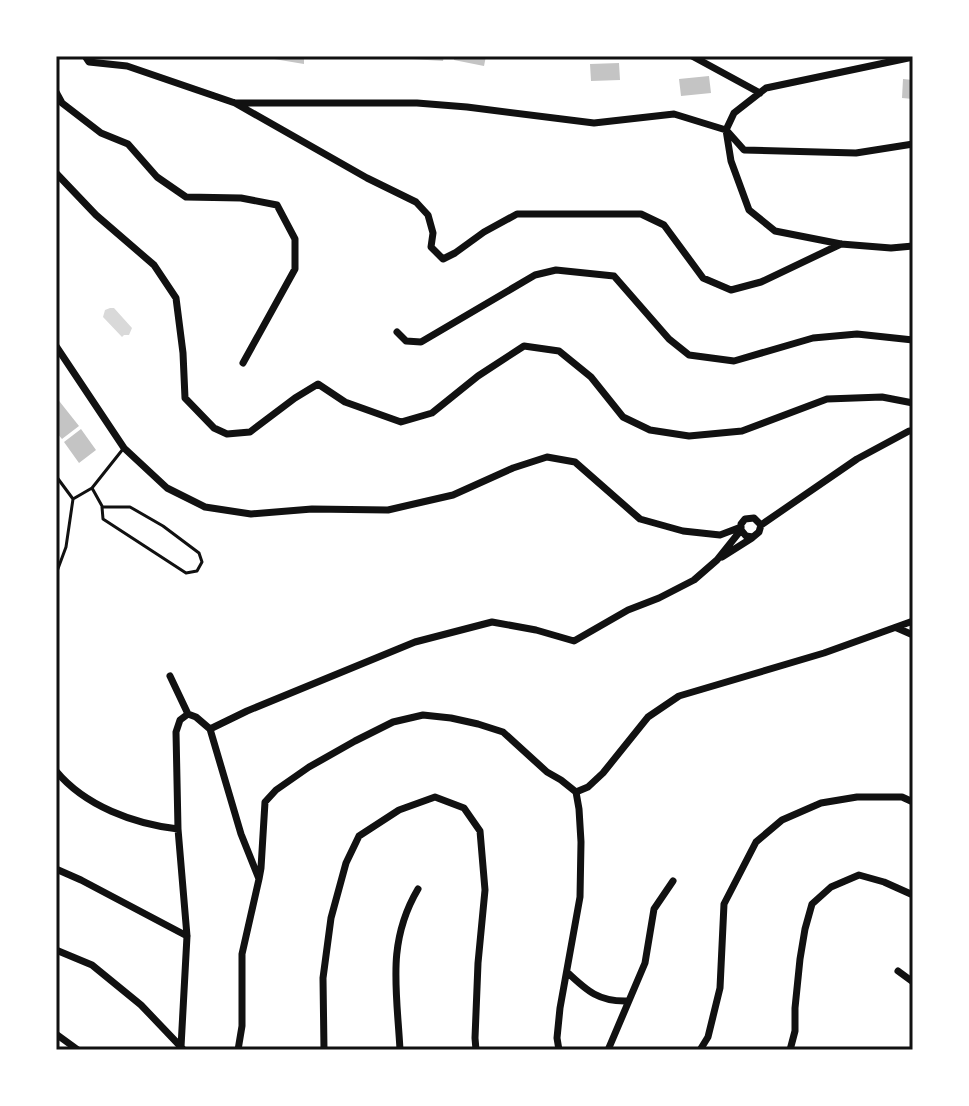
<svg xmlns="http://www.w3.org/2000/svg" width="969" height="1106" viewBox="0 0 969 1106" font-family="'DM Sans',sans-serif">
  <style>
    .water { fill: #d9d9d9 }
    .building { fill: #c4c4c4 }
    .lines { fill: none; stroke-linecap: round; stroke-linejoin: round }
    .service { stroke: #111; stroke-width: 3 }
    .minor { stroke: #111; stroke-width: 7 }
    .neatline { fill: none; stroke: #111; stroke-width: 3 }
  </style>
  <rect width="100%" height="100%" fill="#fff"/>
  <!-- water -->
  <path class="water" d="M 110,308 L 114,308 L 132,328 L 129,335 L 124,335 L 122,337 L 103,317 L 105,310 Z"/>
  <!-- building -->
  <path class="building" d="M 274,56 L 304,56 L 304,64 L 274,59 Z
    M 412,56 L 444,56 L 443,61 L 412,59 Z
    M 454,56 L 486,56 L 484,66 L 454,60 Z
    M 619,63 L 620,80 L 591,81 L 590,64 Z
    M 709,76 L 711,93 L 681,96 L 679,79 Z
    M 903,79 L 913,80 L 913,99 L 902,98 Z
    M 56,397 L 79,426 L 62,439 L 56,432 Z
    M 81,429 L 96,450 L 79,463 L 64,442 Z"/>
  <g class="lines">
    <!-- service -->
    <path class="service" d="M 56,476 L 73,499 L 66,547 L 56,574
      M 92,488 L 102,506
      M 73,499 L 92,488 L 123,449
      M 102,507 L 130,507 L 163,526 L 199,553 L 202,562 L 197,571 L 186,573 L 103,519 Z"/>
    <!-- minor -->
    <path class="minor" d="M 85,56 L 89,62 L 127,66 L 235,103 L 417,103 L 467,107 L 594,123 L 674,114 L 726,130
      M 692,56 L 760,93
      M 56,92 L 62,103 L 101,133 L 128,144 L 157,177 L 186,197 L 241,198 L 277,205 L 295,239 L 295,269 L 243,363
      M 235,103 L 367,178 L 416,202 L 428,215 L 433,233 L 431,247 L 443,259 L 455,253 L 484,232 L 517,214 L 641,214 L 664,225 L 703,278 L 731,290 L 761,282 L 841,244
      M 726,130 L 731,161 L 749,210 L 775,231 L 841,244 L 891,248 L 913,246
      M 726,130 L 734,113 L 766,88 L 913,57
      M 728,132 L 744,150 L 856,153 L 913,144
      M 56,173 L 96,215 L 154,265 L 176,298 L 183,353 L 185,398 L 214,428 L 227,434 L 250,432 L 295,398 L 318,384 L 345,402 L 401,422 L 432,413 L 478,376 L 524,346 L 559,351 L 591,377 L 623,417 L 650,430 L 689,436 L 742,431 L 827,399 L 882,397 L 913,403
      M 397,332 L 406,341 L 421,342 L 535,275 L 556,270 L 614,276 L 669,339 L 689,355 L 734,361 L 813,338 L 857,334 L 913,340
      M 56,346 L 124,448 L 167,488 L 205,507 L 251,514 L 312,509 L 388,510 L 453,495 L 513,468 L 547,457 L 575,462 L 640,519 L 683,531 L 720,535 L 741,527
      M 761,525 L 857,459 L 909,431 L 913,431
      M 722,557 L 752,538
      M 897,628 L 913,635
      M 170,676 L 188,714
      M 210,729 L 247,711 L 415,642 L 492,622 L 536,630 L 574,641 L 628,610 L 659,598 L 694,580 L 717,560 L 741,530 L 741,524 L 745,519 L 754,518 L 761,525 L 759,532 L 753,537 L 746,536 L 741,530
      M 210,729 L 241,834 L 259,879 L 242,954 L 242,1026 L 238,1050
      M 56,771 C 85,806 134,824 178,829
      M 576,792 L 588,787 L 603,773 L 648,717 L 679,696 L 824,653 L 913,621
      M 56,869 L 81,880 L 187,936
      M 259,879 L 261,868 L 265,802 L 276,790 L 309,767 L 355,741 L 393,722 L 423,715 L 451,718 L 478,724 L 503,732 L 547,772 L 561,780 L 576,792 L 579,809 L 581,842 L 580,897 L 560,1008 L 557,1038 L 559,1050
      M 56,950 L 92,965 L 141,1005 L 182,1048
      M 898,971 L 913,982
      M 567,972 C 587,991 599,1002 628,1001
      M 56,1034 L 78,1050
      M 181,1047 L 187,936 L 178,829 L 176,732 L 180,720 L 188,714 L 196,717 L 210,729
      M 324,1050 L 323,978 L 331,918 L 346,863 L 359,836 L 399,810 L 435,797 L 464,808 L 480,831 L 485,890 L 478,963 L 475,1038 L 476,1050
      M 400,1050 C 397,991 386,943 418,889
      M 608,1050 L 645,963 L 654,909 L 673,881
      M 700,1050 L 708,1037 L 720,988 L 724,904 L 756,842 L 782,820 L 821,803 L 857,797 L 902,797 L 913,802
      M 790,1050 L 795,1031 L 795,1008 L 800,959 L 805,929 L 812,904 L 831,887 L 859,875 L 884,882 L 913,895"/>
  </g>
  <!-- border -->
  <rect width="969" height="1106" fill="none" stroke="#ffffff" stroke-width="116"/>
  <rect x="58" y="58" width="853" height="990" class="neatline"/>
</svg>
